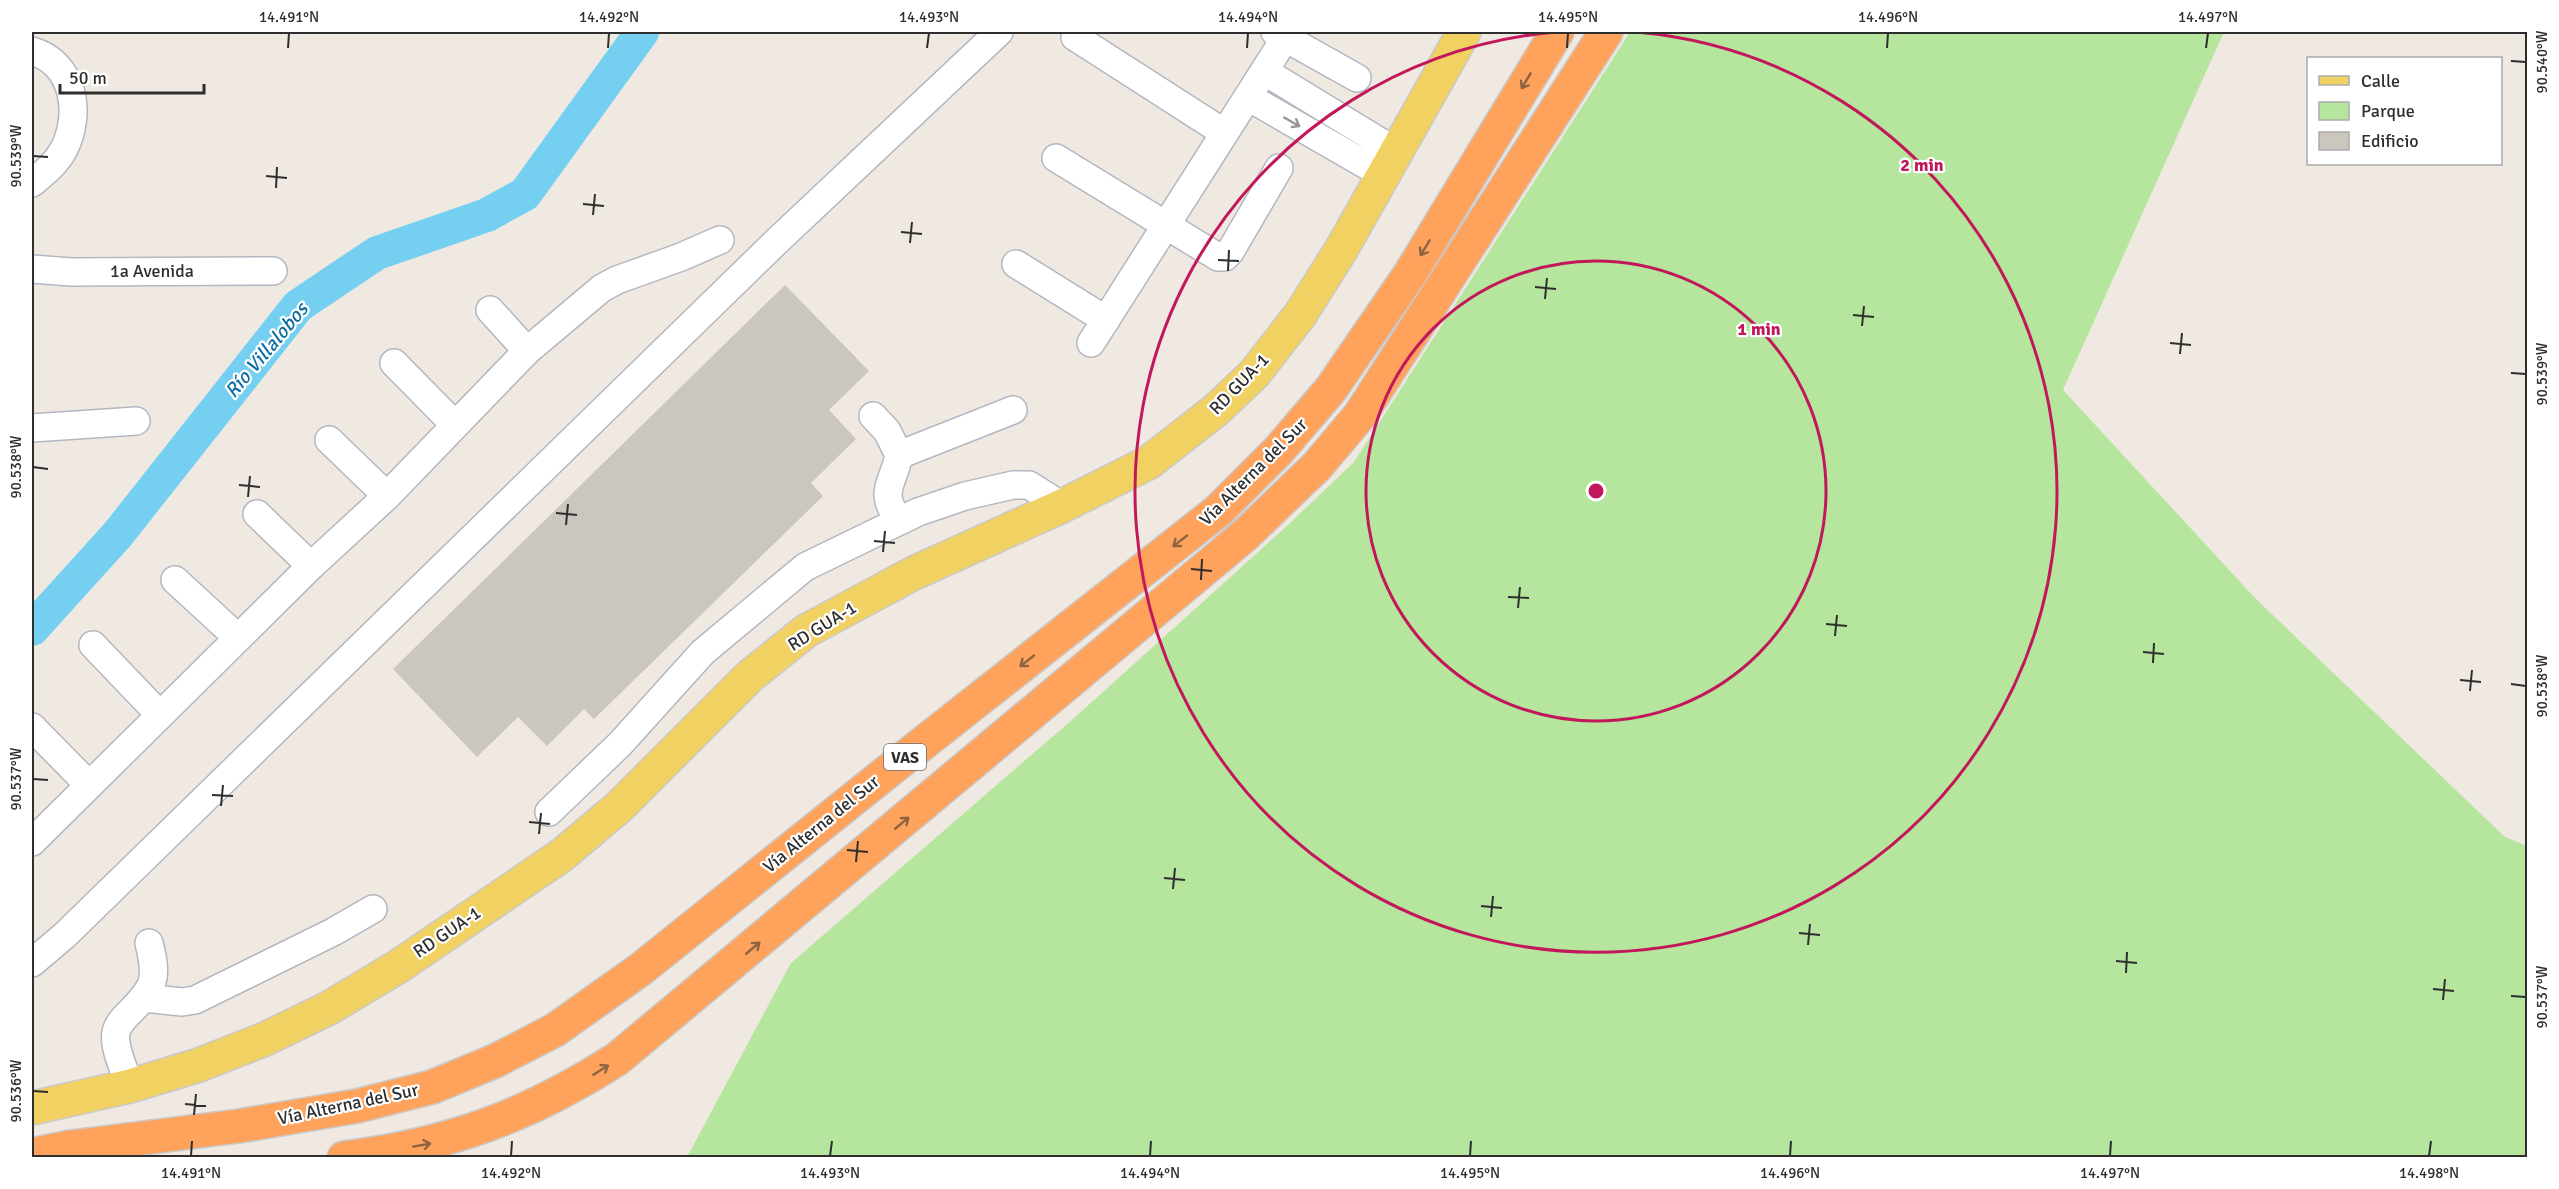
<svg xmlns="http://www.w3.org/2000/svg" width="2559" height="1189" viewBox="0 0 2559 1189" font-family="Signika,sans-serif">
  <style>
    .green { fill: #b6e59e }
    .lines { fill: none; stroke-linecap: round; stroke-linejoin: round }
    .river { stroke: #75cff0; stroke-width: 34 }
    .building { fill: #cbc7bf }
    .minor-casing { stroke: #b4b7c1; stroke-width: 30 }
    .major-casing { stroke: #c9c9c9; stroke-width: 36 }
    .highway-casing { stroke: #c9c9c9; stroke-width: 36 }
    .minor { stroke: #fff; stroke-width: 27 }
    .major { stroke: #f2d163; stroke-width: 33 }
    .highway { stroke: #ffa35c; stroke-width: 33 }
    .oneway { stroke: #8c6343 }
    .oneway2 { stroke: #969696 }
    .ticks { fill: none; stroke: #2e2e2e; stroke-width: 2 }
    .ring { fill: none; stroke: #c2185b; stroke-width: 3 }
    .labels { text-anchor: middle; stroke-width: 4.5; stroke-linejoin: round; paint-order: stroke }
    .shield { fill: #fff; stroke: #6d6d6d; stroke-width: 1.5 }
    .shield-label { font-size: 16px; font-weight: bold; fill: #2e2e2e }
    .street-label { font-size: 18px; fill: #2e2e2e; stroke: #fff }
    .water-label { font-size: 20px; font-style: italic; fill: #0d6fa3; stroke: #fff }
    .centre { fill: #c2185b; stroke: #fff; stroke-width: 3 }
    .ring-label { font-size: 18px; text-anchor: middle; font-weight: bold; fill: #c2185b; stroke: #fff; stroke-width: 4.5; stroke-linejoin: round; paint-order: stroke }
    .neatline { fill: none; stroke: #2e2e2e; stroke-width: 2 }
    .ticks-label { font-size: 15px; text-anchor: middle; fill: #2e2e2e }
  </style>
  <rect width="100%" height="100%" fill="#efe9e1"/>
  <!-- green -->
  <path class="green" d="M 1630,32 L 2224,32 L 2063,390 L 2255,598 L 2505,837 L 2527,846 L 2527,1157 L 687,1157 L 791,963 L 1073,719 L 1287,526 L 1354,462 Z"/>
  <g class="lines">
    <!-- river -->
    <path class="river" d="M 32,629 L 118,534 L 298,306 L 377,253 L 487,215 L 525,194 L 642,32"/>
  </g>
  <!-- building -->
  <path class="building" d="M 785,285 L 869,371 L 829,410 L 856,439 L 811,483 L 823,496 L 594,719 L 584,709 L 547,746 L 518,717 L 477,757 L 393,669 Z"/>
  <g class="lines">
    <defs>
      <path id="minor" d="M 1275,32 L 1357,78
        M 1075,37 L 1223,132
        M 32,51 C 74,63 82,113 64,149 C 56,164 44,173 32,183
        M 1264,71 L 1395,151
        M 1248,97 L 1382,174
        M 1056,158 L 1218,257 L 1225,257 L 1230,252 L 1279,168
        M 1016,264 L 1106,320
        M 32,269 L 71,272 L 273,271
        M 490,310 L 527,351
        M 1091,343 L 1289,32
        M 394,363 L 454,424
        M 873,416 L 887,431 L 899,455 C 893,485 877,492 900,521
        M 32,428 L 136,421
        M 329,440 L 387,496
        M 899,455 L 1013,410
        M 257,514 L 311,566
        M 175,580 L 238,638
        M 93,645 L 160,715
        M 32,727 L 89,785
        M 549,812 L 620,744 L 703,652 L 805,567 L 918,512 L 965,496 L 1013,485 L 1029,485 L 1062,506
        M 32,842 L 311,566 L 387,496 L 527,351 L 602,288 L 617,280 L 681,257 L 720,240
        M 32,963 L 65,935 L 777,241 L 999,32
        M 144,998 L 182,1002 L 195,1000 L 333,932 L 373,909
        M 130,1086 C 125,1071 113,1048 116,1032 C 118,1024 123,1019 129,1013 C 155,987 158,979 149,943"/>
      <path id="major" d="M 32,1108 L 130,1086 L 199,1065 L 265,1039 L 329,1008 L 399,966 L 562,855 L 619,807 L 750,676 L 806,631 L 914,573 L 1062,506 L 1148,463 L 1216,410 L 1254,374 L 1300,315 L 1341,250 L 1464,32"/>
      <path id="highway" d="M 32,1155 L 71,1147 L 239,1126 L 357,1106 L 432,1087 L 495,1061 L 555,1030 L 641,969 L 917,748 L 1219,510 L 1278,451 L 1331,389 L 1410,274 L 1557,32
        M 344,1158 C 449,1145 528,1116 617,1059 L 1244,536 L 1317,466 L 1360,415 L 1606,32"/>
    </defs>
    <!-- minor casing -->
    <use href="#minor" class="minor-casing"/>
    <!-- major casing -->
    <use href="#major" class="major-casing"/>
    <!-- highway casing -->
    <use href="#highway" class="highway-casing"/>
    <!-- minor -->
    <use href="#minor" class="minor"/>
    <!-- major -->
    <use href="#major" class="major"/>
    <!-- highway -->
    <use href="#highway" class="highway"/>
  </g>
  <!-- one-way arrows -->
  <defs><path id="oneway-shaft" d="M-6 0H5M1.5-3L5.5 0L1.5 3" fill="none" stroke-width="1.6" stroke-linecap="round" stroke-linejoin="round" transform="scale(1.5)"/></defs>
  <g class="oneway">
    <use href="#oneway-shaft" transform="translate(1526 81) rotate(121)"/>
    <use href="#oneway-shaft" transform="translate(1425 248) rotate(121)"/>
    <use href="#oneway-shaft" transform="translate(1180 541) rotate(142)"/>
    <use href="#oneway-shaft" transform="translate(1027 661) rotate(142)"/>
    <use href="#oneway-shaft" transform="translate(902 823) rotate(-40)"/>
    <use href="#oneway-shaft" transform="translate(753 948) rotate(-40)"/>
    <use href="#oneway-shaft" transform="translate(601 1070) rotate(-32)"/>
    <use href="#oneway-shaft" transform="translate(422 1145) rotate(-10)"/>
  </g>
  <use class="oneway2" href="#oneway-shaft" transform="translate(1292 122) rotate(30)"/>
  <!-- ticks -->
  <path class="ticks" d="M 288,48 L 289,33M 608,48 L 609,33M 927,48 L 929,33M 1247,48 L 1248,33M 1567,48 L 1568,33M 1887,48 L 1888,33M 2206,48 L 2208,33M 2511,61 L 2526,62M 33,156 L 48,157M 266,176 L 287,178M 276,188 L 277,167M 583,204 L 604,206M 593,215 L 595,194M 901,232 L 922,234M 910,243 L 912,222M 1218,260 L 1239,261M 1228,271 L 1229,250M 1535,287 L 1556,289M 1545,299 L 1547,278M 1853,315 L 1874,317M 1862,326 L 1864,306M 2170,343 L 2191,345M 2180,354 L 2182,333M 2511,373 L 2526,374M 33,467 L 48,469M 239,485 L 260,487M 248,497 L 250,476M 556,513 L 577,515M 566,525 L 568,504M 874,541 L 895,543M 883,552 L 885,531M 1191,569 L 1212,571M 1201,580 L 1202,559M 1508,597 L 1529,598M 1518,608 L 1520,587M 1826,624 L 1847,626M 1835,636 L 1837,615M 2143,652 L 2164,654M 2153,663 L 2154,643M 2460,680 L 2481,682M 2511,684 L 2526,686M 2470,691 L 2472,670M 33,779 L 48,780M 212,795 L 233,796M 221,806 L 223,785M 529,822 L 550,824M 539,834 L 541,813M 847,850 L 868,852M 856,862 L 858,841M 1164,878 L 1185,880M 1173,889 L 1175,868M 1481,906 L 1502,908M 1491,917 L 1493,896M 1799,933 L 1820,935M 1808,945 L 1810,924M 2116,961 L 2137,963M 2126,973 L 2127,952M 2433,989 L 2454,991M 2511,996 L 2526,997M 2443,1000 L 2445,979M 33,1091 L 48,1092M 185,1104 L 206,1106M 194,1115 L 196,1094M 191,1156 L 192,1141M 511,1156 L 512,1141M 830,1156 L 832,1141M 1150,1156 L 1151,1141M 1470,1156 L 1471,1141M 1790,1156 L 1791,1141M 2110,1156 L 2111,1141M 2429,1156 L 2431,1141"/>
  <!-- distance rings -->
  <g class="ring">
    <circle cx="1596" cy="491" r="230"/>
    <path d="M1636 32A461 461 0 1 1 1556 32"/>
  </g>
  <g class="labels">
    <!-- shield labels -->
    <rect class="shield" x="884" y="744" width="42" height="26" rx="4.5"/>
    <g class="shield-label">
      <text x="905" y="763">VAS</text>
    </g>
    <!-- street labels -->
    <g class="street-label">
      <text x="152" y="277">1a Avenida</text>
      <text transform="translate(1239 384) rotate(-46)" y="6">RD GUA-1</text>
      <text transform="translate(1253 472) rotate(-45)" y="6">Vía Alterna del Sur</text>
      <text transform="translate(822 626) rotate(-32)" y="6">RD GUA-1</text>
      <text transform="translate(821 824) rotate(-39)" y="6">Vía Alterna del Sur</text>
      <text transform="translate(447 932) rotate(-34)" y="6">RD GUA-1</text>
      <text transform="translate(348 1104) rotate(-12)" y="6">Vía Alterna del Sur</text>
    </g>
    <!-- water labels -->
    <g class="water-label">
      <text transform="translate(266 350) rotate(-50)" y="7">Río Villalobos</text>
    </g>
  </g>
  <circle cx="1596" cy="491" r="9" class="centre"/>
  <g class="ring-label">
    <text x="1922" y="171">2 min</text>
    <text x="1759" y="335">1 min</text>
  </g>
  <!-- border -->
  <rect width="2559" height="1189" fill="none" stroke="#ffffff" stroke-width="66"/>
  <!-- legend -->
  <rect x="2307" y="57" width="195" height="108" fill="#ffffff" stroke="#ababab" stroke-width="1.5"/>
  <rect x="2319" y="76" width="30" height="9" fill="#f2d163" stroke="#ababab" stroke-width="1.5"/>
  <text x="2361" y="87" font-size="18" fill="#2e2e2e">Calle</text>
  <rect x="2319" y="102" width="30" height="18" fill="#b6e59e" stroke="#ababab" stroke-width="1.5"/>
  <text x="2361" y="117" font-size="18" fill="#2e2e2e">Parque</text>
  <rect x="2319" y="132" width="30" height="18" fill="#cbc7bf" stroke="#ababab" stroke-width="1.5"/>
  <text x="2361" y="147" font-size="18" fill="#2e2e2e">Edificio</text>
  <!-- scale -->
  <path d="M60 84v9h144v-9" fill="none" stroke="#2e2e2e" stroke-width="3"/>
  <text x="69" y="84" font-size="18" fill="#2e2e2e" stroke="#ffffff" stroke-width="4.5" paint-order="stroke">50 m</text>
  <rect x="33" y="33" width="2493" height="1123" class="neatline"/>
  <g class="ticks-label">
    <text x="289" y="22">14.491°N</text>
    <text x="609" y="22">14.492°N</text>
    <text x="929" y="22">14.493°N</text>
    <text x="1248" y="22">14.494°N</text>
    <text x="1568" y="22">14.495°N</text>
    <text x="1888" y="22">14.496°N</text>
    <text x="2208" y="22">14.497°N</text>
    <text transform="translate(2542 62) rotate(-90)" y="5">90.540°W</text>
    <text transform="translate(16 156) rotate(-90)" y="5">90.539°W</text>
    <text transform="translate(2542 374) rotate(-90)" y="5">90.539°W</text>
    <text transform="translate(16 467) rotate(-90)" y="5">90.538°W</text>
    <text transform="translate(2542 686) rotate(-90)" y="5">90.538°W</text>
    <text transform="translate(16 779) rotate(-90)" y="5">90.537°W</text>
    <text transform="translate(2542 997) rotate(-90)" y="5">90.537°W</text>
    <text transform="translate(16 1091) rotate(-90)" y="5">90.536°W</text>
    <text x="191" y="1178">14.491°N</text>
    <text x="511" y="1178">14.492°N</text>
    <text x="830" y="1178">14.493°N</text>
    <text x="1150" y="1178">14.494°N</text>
    <text x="1470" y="1178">14.495°N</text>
    <text x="1790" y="1178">14.496°N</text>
    <text x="2110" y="1178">14.497°N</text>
    <text x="2429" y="1178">14.498°N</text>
  </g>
</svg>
